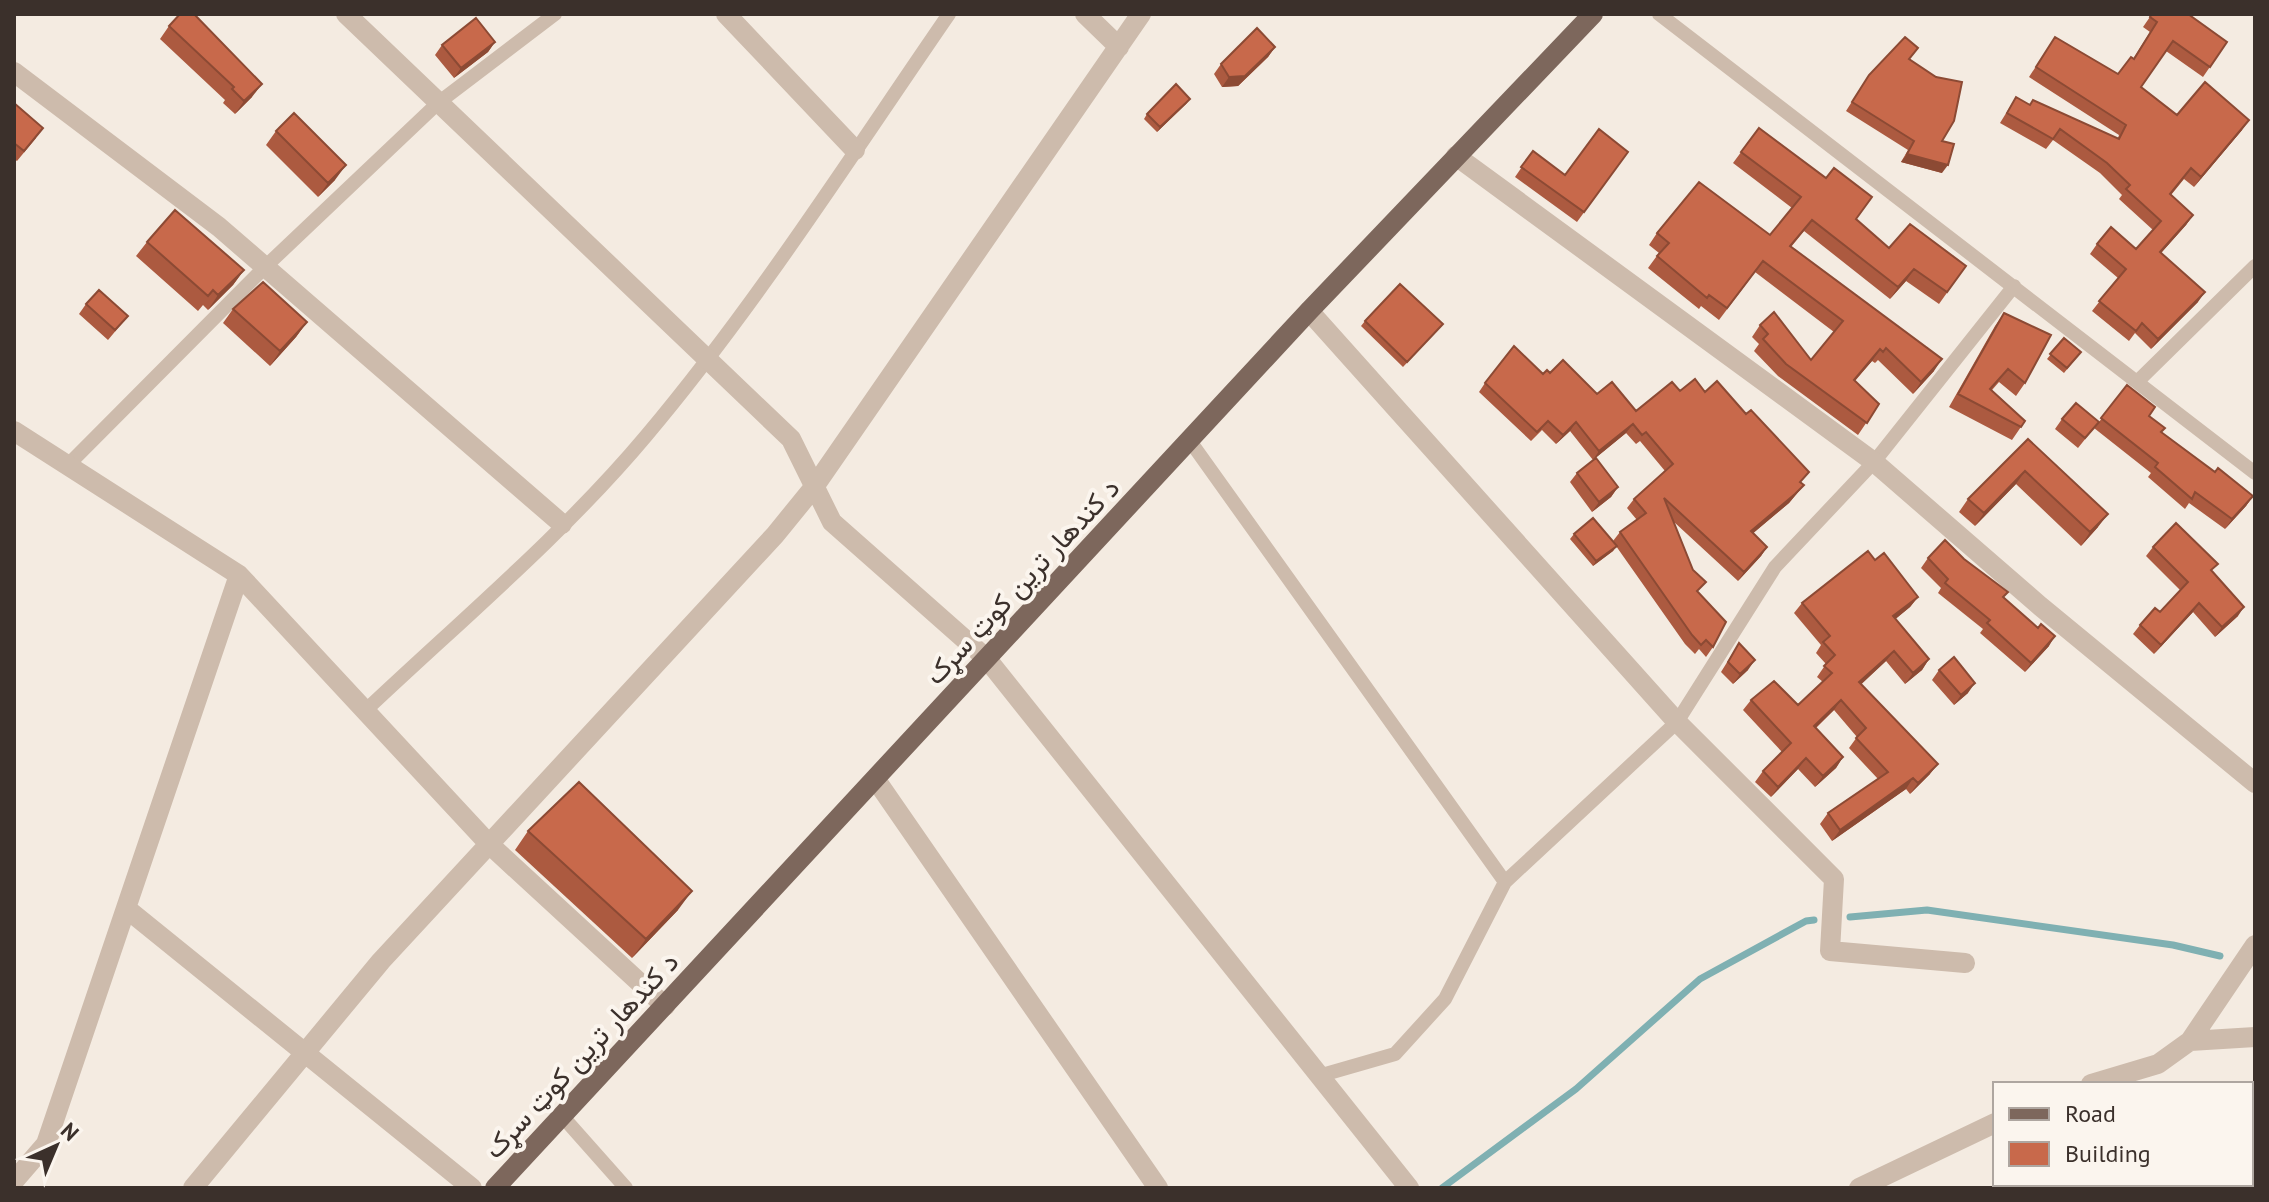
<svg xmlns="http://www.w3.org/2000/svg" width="2269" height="1202" viewBox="0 0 2269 1202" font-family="'PT Sans',Vazirmatn,sans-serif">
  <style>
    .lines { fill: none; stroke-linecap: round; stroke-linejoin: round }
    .stream { stroke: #7fb0b2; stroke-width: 7 }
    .service { stroke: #cdbbac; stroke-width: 14 }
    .minor { stroke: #cdbbac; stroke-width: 20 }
    .primary { stroke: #7d675c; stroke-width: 20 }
    .wall { fill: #ac5a40 }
    .shaded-wall { fill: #8c4a34 }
    .building { fill: #c8694b; stroke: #8c4a34; stroke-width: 2 }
    .labels { text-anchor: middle; stroke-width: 8; stroke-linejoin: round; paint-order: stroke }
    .street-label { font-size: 28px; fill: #3b302b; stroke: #fbf5ee }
  </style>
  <rect width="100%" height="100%" fill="#f4ebe1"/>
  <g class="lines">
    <!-- stream -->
    <path class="stream" d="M 1850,917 L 1927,910 L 2173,945 L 2220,956
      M 1442,1188 L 1576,1089 L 1700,979 L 1806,921 L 1814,920"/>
    <!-- service -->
    <path class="service" d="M 1659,14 L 2255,473
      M 2137,382 L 2255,266
      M 1190,441 L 1505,882
      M 68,465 L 265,267 L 438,103 L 555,14
      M 365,711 C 458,623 564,534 646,436 C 757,304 851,156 949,14
      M 1322,1075 L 1395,1054 L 1445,999 L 1505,882 L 1677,722 L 1775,567 L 1874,462 L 2014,286
      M 563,1117 L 626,1188"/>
    <!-- minor -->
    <path class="minor" d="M 346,14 L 791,439 L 832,522 L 987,659 L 1409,1188
      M 726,14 L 855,150
      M 1085,14 L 1119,47
      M 14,72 L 219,227 L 562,524
      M 1456,156 L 1874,462 L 2040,606 L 2255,783
      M 1309,311 L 1677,722 L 1834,879 L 1830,951 L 1965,963
      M 14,431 L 239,575 L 489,844 L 665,1006
      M 876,780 L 1158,1188
      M 127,909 L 472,1188
      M 2190,1041 L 2255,1037
      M 2091,1084 L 2158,1064 L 2190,1041 L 2255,945
      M 14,1181 L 46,1144 L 239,575
      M 193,1188 L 381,961 L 775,535 L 814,487 L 1141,14
      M 1859,1188 L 1995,1123
      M 2067,1188 L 2070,1184"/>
    <!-- primary -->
    <path class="primary" d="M 495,1188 L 1309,311 L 1593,14"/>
  </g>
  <!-- wall -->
  <path class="wall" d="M 2152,14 L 2227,42 L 2203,77 L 2166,51 L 2141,87 L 2177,115 L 2242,130 L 2194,187 L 2184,179 L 2171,195 L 2193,215 L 2186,225 L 2161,253 L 2198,302 L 2151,349 L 2135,333 L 2129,341 L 2092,311 L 2118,278 L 2090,254 L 2097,244 L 2136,249 L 2153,230 L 2119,199 L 2122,195 L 2100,173 L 2053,140 L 2046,149 L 2000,123 L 2016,97 L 2030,105 L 2118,138 L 2119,135 L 2029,77 L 2055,37 L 2118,74 L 2133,59 L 2150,32 L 2143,27 Z
    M 169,26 L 252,97 L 235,114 L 223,103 L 225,100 L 160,39 Z
    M 495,42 L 488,52 L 454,78 L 435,55 L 442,45 Z
    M 1275,47 L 1268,57 L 1238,86 L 1222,87 L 1214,74 L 1221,64 Z
    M 1910,60 L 1942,141 L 1942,173 L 1901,162 L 1908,150 L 1846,111 L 1869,75 Z
    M 1190,99 L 1186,104 L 1157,132 L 1144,119 L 1147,114 Z
    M 14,103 L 36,138 L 17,161 L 14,159 Z
    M 1759,128 L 1856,219 L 1889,248 L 1966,266 L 1939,304 L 1906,281 L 1890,299 L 1804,231 L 1791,247 L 1934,371 L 1913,394 L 1878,360 L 1875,363 L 1872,361 L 1855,381 L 1879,404 L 1858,435 L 1778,376 L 1754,351 L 1759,344 L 1752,337 L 1760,325 L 1811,360 L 1834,332 L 1755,272 L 1719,320 L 1701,306 L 1699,309 L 1648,268 L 1659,253 L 1649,245 L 1657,233 L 1770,235 L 1792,208 L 1733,163 Z
    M 276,131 L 335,180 L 318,197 L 266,145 Z
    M 1533,151 L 1565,175 L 1628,152 L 1577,222 L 1515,177 Z
    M 147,242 L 244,270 L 233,285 L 208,310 L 203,305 L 198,311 L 136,256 Z
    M 86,304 L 128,316 L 108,340 L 79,314 Z
    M 233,309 L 307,322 L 296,337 L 270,366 L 223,323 Z
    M 2004,313 L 2025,383 L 2016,396 L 1999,382 L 1992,390 L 2025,421 L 2012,440 L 1949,407 L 1995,326 Z
    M 1365,321 L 1443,324 L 1403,367 L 1361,326 Z
    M 2064,338 L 2081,352 L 2064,373 L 2047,359 Z
    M 1550,373 L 1636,411 L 1680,391 L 1705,392 L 1804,485 L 1789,503 L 1753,533 L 1767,547 L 1761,556 L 1738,581 L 1674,522 L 1698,592 L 1713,647 L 1706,657 L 1699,649 L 1695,654 L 1685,644 L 1616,546 L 1613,551 L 1593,566 L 1570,539 L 1574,534 L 1613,541 L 1620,532 L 1637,520 L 1627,508 L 1634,499 L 1665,471 L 1640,441 L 1636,444 L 1626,433 L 1593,460 L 1570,431 L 1556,444 L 1542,430 L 1531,441 L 1479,392 L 1485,383 Z
    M 2127,385 L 2161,432 L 2215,472 L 2253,496 L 2246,506 L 2225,529 L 2189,503 L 2185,509 L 2148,477 L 2151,473 L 2094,428 L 2078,448 L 2055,429 L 2062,419 L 2099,422 Z
    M 2028,439 L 2098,527 L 2081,546 L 2016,484 L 1975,526 L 1959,512 L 1968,499 Z
    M 1577,473 L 1618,487 L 1611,497 L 1592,512 L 1570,482 Z
    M 2153,547 L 2212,572 L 2238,616 L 2215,637 L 2193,612 L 2154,654 L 2133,634 L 2140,625 L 2160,612 L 2180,590 L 2146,556 Z
    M 1928,558 L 2004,597 L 2049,646 L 2025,672 L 1980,633 L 1983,629 L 1938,593 L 1941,588 L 1921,568 Z
    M 1875,560 L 1918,597 L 1910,607 L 1895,619 L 1929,659 L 1922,670 L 1905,684 L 1886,661 L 1861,684 L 1930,774 L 1910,794 L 1906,789 L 1832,841 L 1820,824 L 1828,813 L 1878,779 L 1849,748 L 1857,737 L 1834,710 L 1816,728 L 1843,757 L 1836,768 L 1815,787 L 1798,769 L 1771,797 L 1755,782 L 1763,771 L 1782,752 L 1743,710 L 1751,700 L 1798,705 L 1823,682 L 1817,677 L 1826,664 L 1816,653 L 1821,645 L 1794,613 L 1802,603 Z
    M 1739,643 L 1748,670 L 1733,684 L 1721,672 Z
    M 1939,670 L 1968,693 L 1954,705 L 1932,680 Z
    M 528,831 L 678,910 L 632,958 L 515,850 Z"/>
  <!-- shaded-wall -->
  <path class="shaded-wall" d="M 495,42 L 488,52 L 454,78 L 461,68 Z
    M 1275,47 L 1268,57 L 1238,86 L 1222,87 L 1229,77 Z
    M 262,84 L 252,97 L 235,114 L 244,101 Z
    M 1190,99 L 1186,104 L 1157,132 L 1160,127 Z
    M 2249,120 L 2242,130 L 2194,187 L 2201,177 Z
    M 1907,154 L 1948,165 L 1942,173 L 1901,162 Z
    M 346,165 L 335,180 L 318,197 L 328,183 Z
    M 2193,215 L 2186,225 L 2153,262 L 2160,252 Z
    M 1914,269 L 1906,281 L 1890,299 L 1898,287 Z
    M 244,270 L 233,285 L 208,310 L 218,295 Z
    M 2205,292 L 2198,302 L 2151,349 L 2158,339 Z
    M 307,322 L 296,337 L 270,366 L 280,351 Z
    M 1880,349 L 1872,361 L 1845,391 L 1854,380 Z
    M 1942,359 L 1934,371 L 1913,394 L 1921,382 Z
    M 1576,422 L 1570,431 L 1556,444 L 1563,435 Z
    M 1633,424 L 1626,433 L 1593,460 L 1599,451 Z
    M 2025,471 L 2016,484 L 1975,526 L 1984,513 Z
    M 1804,485 L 1789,503 L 1744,541 L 1751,531 Z
    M 1618,487 L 1611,497 L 1592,512 L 1599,502 Z
    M 2253,496 L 2246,506 L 2225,529 L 2232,519 Z
    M 2108,514 L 2098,527 L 2081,546 L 2090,532 Z
    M 1617,546 L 1613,551 L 1593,566 L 1596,561 Z
    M 1767,547 L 1761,556 L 1738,581 L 1744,572 Z
    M 1918,597 L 1910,607 L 1886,627 L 1893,616 Z
    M 2199,603 L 2193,612 L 2154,654 L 2161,645 Z
    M 2244,607 L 2238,616 L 2215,637 L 2222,627 Z
    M 2055,636 L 2049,646 L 2025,672 L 2031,663 Z
    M 1894,651 L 1886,661 L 1852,693 L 1859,682 Z
    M 1929,659 L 1922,670 L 1905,684 L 1913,673 Z
    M 1755,660 L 1748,670 L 1733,684 L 1740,674 Z
    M 1975,683 L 1968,693 L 1954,705 L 1961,695 Z
    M 1841,700 L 1834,710 L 1807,736 L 1814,726 Z
    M 1843,757 L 1836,768 L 1815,787 L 1823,776 Z
    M 1806,758 L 1798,769 L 1771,797 L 1778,787 Z
    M 1938,764 L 1930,774 L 1910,794 L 1918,783 Z
    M 1913,778 L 1906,789 L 1832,841 L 1840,830 Z
    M 692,891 L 678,910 L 632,958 L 646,939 Z"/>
  <!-- building -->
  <path class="building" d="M 180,14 L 194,14 L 262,84 L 244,101 L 232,89 L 234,87 L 169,26 Z
    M 2152,14 L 2188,14 L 2227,42 L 2210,67 L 2173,41 L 2141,87 L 2177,115 L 2205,82 L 2249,120 L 2201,177 L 2191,168 L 2170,194 L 2193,215 L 2160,252 L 2205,292 L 2158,339 L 2142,323 L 2136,331 L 2099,301 L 2126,269 L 2097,244 L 2111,227 L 2136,249 L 2161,221 L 2126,189 L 2130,185 L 2107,163 L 2060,129 L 2053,139 L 2007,113 L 2016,97 L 2030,105 L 2033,100 L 2119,139 L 2126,125 L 2036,67 L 2055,37 L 2118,74 L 2131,57 L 2134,59 L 2157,22 L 2150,17 Z
    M 476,18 L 495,42 L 461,68 L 442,45 Z
    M 1257,28 L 1275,47 L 1245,76 L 1229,77 L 1221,64 Z
    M 1905,37 L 1918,48 L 1909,59 L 1936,77 L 1962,82 L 1954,121 L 1942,141 L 1954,144 L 1948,165 L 1907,154 L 1914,141 L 1852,102 L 1869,75 Z
    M 1176,84 L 1190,99 L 1160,127 L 1147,114 Z
    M 14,103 L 43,128 L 24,151 L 14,143 Z
    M 294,113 L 346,165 L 328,183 L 276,131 Z
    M 1759,128 L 1826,178 L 1834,168 L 1872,197 L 1856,219 L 1889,248 L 1910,224 L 1966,266 L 1947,292 L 1914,269 L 1898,287 L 1812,220 L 1790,246 L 1942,359 L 1921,382 L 1886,348 L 1883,352 L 1880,349 L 1854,380 L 1879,404 L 1867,423 L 1786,364 L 1763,339 L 1768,334 L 1760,325 L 1774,312 L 1811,360 L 1843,321 L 1763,261 L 1727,308 L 1709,295 L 1707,298 L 1657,256 L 1669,243 L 1657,233 L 1699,182 L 1770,235 L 1801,197 L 1741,152 Z
    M 1599,129 L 1628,152 L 1584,212 L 1521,167 L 1533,151 L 1565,175 Z
    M 175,210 L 244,270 L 218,295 L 213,290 L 208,296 L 147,242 Z
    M 263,282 L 307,322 L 280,351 L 233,309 Z
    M 1400,284 L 1443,324 L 1407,362 L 1365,321 Z
    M 99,290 L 128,316 L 115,330 L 86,304 Z
    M 2004,313 L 2051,335 L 2025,383 L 2008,369 L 1990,389 L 2025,421 L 2021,427 L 1958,394 Z
    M 2064,338 L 2081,352 L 2067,368 L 2050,354 Z
    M 1514,346 L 1543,374 L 1547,370 L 1550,373 L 1563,360 L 1597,394 L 1612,382 L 1636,411 L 1672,382 L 1680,391 L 1695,379 L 1705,392 L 1717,381 L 1746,414 L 1751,410 L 1809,472 L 1800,482 L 1804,485 L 1795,494 L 1751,531 L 1767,547 L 1744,572 L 1664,498 L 1693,570 L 1706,582 L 1697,591 L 1726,622 L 1713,647 L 1706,640 L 1701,645 L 1692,635 L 1620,532 L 1646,513 L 1634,499 L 1673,464 L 1646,432 L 1642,435 L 1633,424 L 1599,451 L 1576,422 L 1563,435 L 1548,421 L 1537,432 L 1485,383 Z
    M 2127,385 L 2155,407 L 2149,416 L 2165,428 L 2161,432 L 2215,472 L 2218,468 L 2253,496 L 2232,519 L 2195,492 L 2192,499 L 2155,467 L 2158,463 L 2101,418 Z
    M 2076,403 L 2099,422 L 2085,438 L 2062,419 Z
    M 2028,439 L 2108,514 L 2090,532 L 2025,471 L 1984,513 L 1968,499 Z
    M 1596,458 L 1618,487 L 1599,502 L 1577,473 Z
    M 1593,518 L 1617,546 L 1596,561 L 1574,534 Z
    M 2176,523 L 2218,564 L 2211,570 L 2244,607 L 2222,627 L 2199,603 L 2161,645 L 2140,625 L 2155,608 L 2160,612 L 2188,582 L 2153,547 Z
    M 1945,540 L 1964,559 L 2008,592 L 2003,597 L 2038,628 L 2041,624 L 2055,636 L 2031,663 L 1987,623 L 1990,620 L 1945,583 L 1948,579 L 1928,558 Z
    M 1868,551 L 1875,560 L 1884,553 L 1918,597 L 1893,616 L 1929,659 L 1913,673 L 1894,651 L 1859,682 L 1938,764 L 1918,783 L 1913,778 L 1840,830 L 1828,813 L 1888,772 L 1856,738 L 1866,728 L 1841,700 L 1814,726 L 1843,757 L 1823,776 L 1806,758 L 1778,787 L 1763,771 L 1791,743 L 1751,700 L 1774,681 L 1798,705 L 1832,673 L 1824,666 L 1835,655 L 1823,642 L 1830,636 L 1802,603 Z
    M 1739,643 L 1755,660 L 1740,674 L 1728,662 Z
    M 1954,657 L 1975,683 L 1961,695 L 1939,670 Z
    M 579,782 L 692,891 L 646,939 L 528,831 Z"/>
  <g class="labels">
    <!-- street labels -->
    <g class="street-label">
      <text transform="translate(1022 581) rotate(-47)" y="10">د کندهار ترين کوټ سړک</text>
      <text transform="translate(581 1055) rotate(-47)" y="10">د کندهار ترين کوټ سړک</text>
    </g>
  </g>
  <!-- border -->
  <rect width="2269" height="1202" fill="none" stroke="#3b302b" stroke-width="32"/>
  <!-- legend -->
  <rect x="1993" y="1082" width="260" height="104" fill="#fbf5ee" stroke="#aea6a0" stroke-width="2"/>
  <rect x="2009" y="1108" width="40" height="12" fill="#7d675c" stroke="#aea6a0" stroke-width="2"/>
  <text x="2065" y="1122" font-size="24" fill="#3b302b">Road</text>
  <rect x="2009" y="1142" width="40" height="24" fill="#c8694b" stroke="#aea6a0" stroke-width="2"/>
  <text x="2065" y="1162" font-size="24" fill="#3b302b">Building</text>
  <!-- north arrow -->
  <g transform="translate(56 1146) rotate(44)" stroke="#fbf5ee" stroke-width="6" paint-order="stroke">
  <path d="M0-6L14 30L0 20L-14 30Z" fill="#3b302b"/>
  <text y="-12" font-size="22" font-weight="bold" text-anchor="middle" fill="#3b302b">N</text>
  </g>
</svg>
